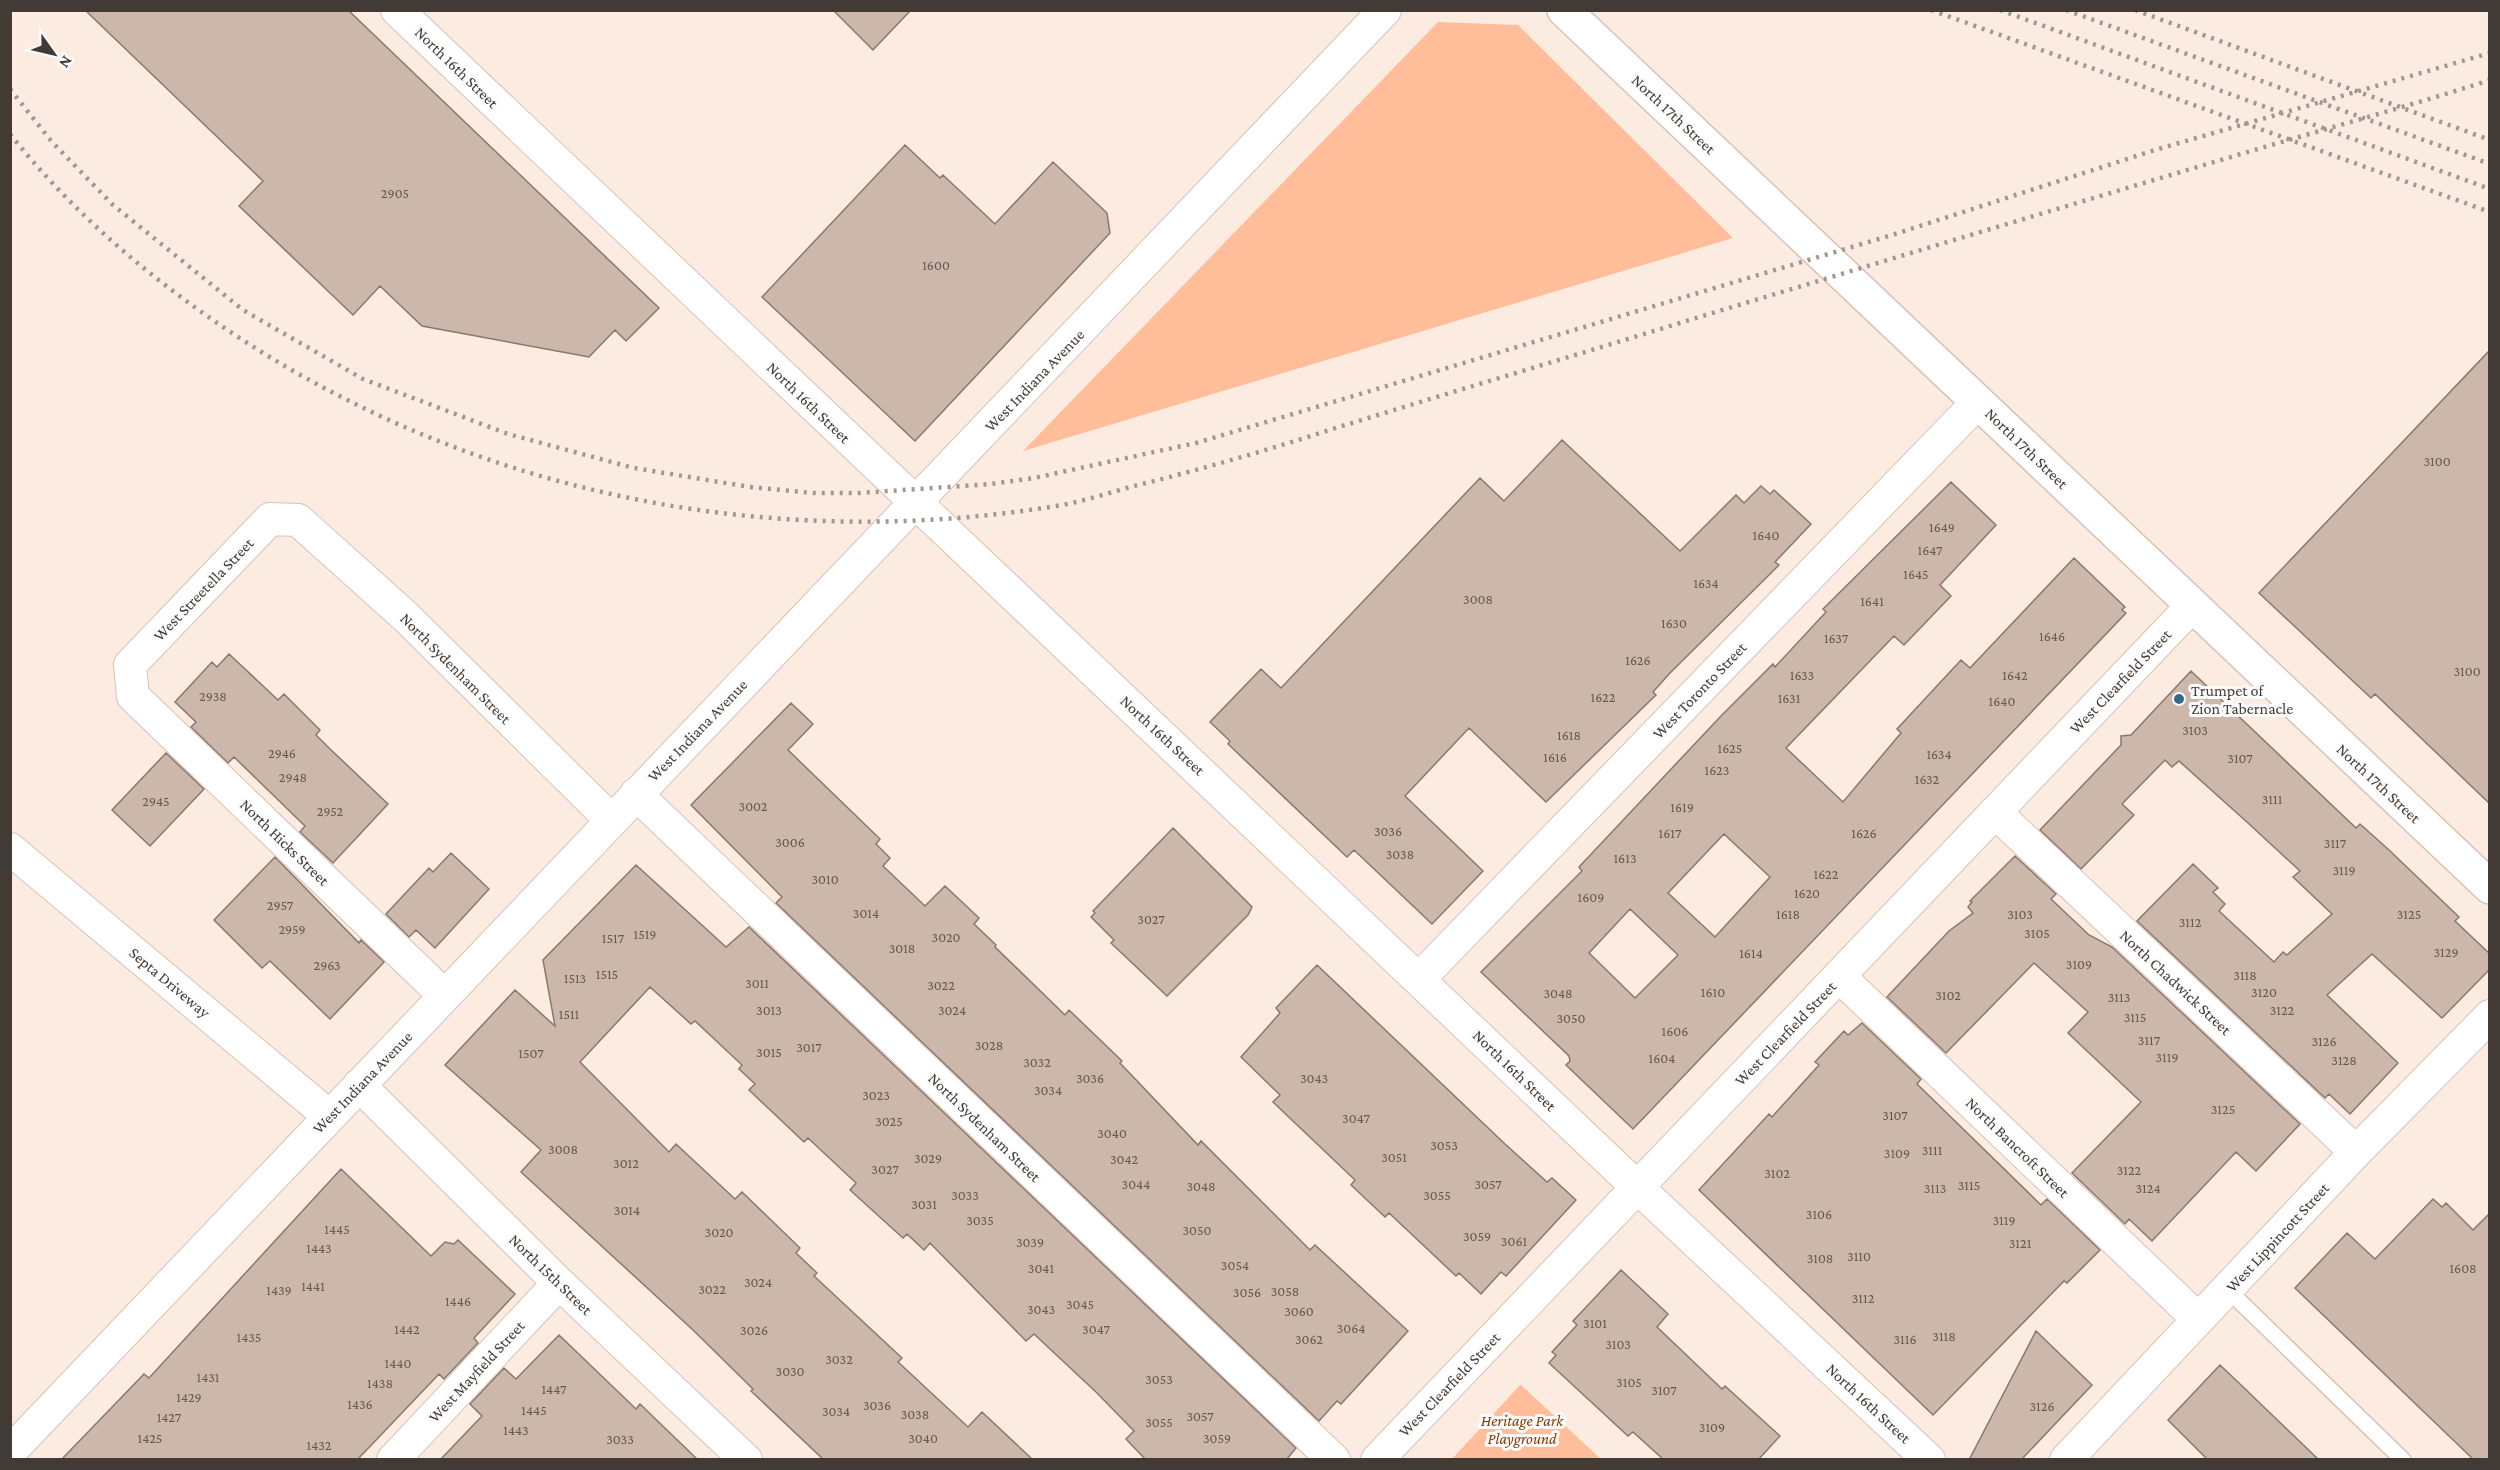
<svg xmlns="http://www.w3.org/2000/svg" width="2500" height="1470" viewBox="0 0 2500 1470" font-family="'Crimson Pro',serif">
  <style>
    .green { fill: #ffbe99 }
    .building { fill: #ccb7ab; stroke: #8a776d; stroke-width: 1.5; fill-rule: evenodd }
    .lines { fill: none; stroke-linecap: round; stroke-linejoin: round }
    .service-casing { stroke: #d7c2b6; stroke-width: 18 }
    .minor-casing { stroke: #d7c2b6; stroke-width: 34 }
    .tertiary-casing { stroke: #d7c2b6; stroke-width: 36 }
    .service { stroke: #fff; stroke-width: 15 }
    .minor { stroke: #fff; stroke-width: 32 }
    .tertiary { stroke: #fff; stroke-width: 33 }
    .rail { stroke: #a3968e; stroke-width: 4.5; stroke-dasharray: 3 6; stroke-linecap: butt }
    .poi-dot { fill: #326b85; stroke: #fcfcfc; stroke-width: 2 }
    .labels { text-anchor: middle; stroke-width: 6; stroke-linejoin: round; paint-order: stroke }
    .number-label { font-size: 14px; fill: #645952 }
    .street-label { font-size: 16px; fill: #423a35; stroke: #fcfcfc }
    .poi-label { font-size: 16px; fill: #423a35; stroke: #fcfcfc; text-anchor: start }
    .park-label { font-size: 16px; font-style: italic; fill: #823a00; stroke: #fcfcfc }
  </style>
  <rect width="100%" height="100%" fill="#fcebe1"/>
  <!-- green -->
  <path class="green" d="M 1438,22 L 1518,25 L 1733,238 L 1023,451 Z
    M 1520,1385 L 1521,1385 L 1601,1459 L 1452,1459 Z"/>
  <!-- building -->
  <path class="building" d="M 85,10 L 348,10 L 659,308 L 626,341 L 615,330 L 589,357 L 422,326 L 380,286 L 353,315 L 239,206 L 263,181 Z
    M 833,10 L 911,10 L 873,50 Z
    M 905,145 L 940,178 L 943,175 L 995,224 L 1053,162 L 1107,213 L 1110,233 L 915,441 L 762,297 Z
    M 2490,350 L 2490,804 L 2375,694 L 2371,698 L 2259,593 Z
    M 1562,440 L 1680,551 L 1736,495 L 1744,503 L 1761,486 L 1770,494 L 1774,490 L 1811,524 L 1775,562 L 1779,565 L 1766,578 L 1670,673 L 1653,692 L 1656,695 L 1546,802 L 1469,728 L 1405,796 L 1483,871 L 1432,924 L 1354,850 L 1347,857 L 1228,744 L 1230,741 L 1210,722 L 1261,669 L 1281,688 L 1480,478 L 1504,501 Z
    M 1951,482 L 1996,525 L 1940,585 L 1951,596 L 1904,645 L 1894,636 L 1786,748 L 1843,802 L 1901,733 L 1897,729 L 1961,660 L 1970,668 L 2074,558 L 2125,607 L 2122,610 L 2126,613 L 1633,1129 L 1566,1065 L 1570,1061 L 1569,1056 L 1481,972 L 1582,871 L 1579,867 L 1721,716 L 1773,664 L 1775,667 L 1826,612 L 1823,609 ZM 1724,834 L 1770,877 L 1715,937 L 1668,893 ZM 1630,909 L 1678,955 L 1635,998 L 1589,953 Z
    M 229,654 L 278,700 L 284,694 L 320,730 L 316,735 L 329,748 L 388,804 L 333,863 L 300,832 L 305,826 L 234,757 L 228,763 L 191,727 L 196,722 L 175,702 L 212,662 L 217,667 Z
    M 2191,671 L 2356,828 L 2360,824 L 2389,850 L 2459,917 L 2455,921 L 2490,954 L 2490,969 L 2442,1018 L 2372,954 L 2327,995 L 2398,1063 L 2350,1114 L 2329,1094 L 2325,1098 L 2137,921 L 2193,864 L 2218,888 L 2213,892 L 2225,904 L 2219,911 L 2274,962 L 2283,952 L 2287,955 L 2332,914 L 2293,877 L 2300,871 L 2248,823 L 2179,761 L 2172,767 L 2165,760 L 2122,804 L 2134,815 L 2081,869 L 2040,830 L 2121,745 L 2121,736 L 2131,735 Z
    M 791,703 L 813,724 L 788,750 L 880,839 L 876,844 L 890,858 L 883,866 L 925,906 L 945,886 L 979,918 L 974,924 L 996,945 L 995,947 L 1065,1015 L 1069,1010 L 1122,1061 L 1120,1063 L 1198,1145 L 1201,1141 L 1310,1250 L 1315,1245 L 1408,1331 L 1341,1404 L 1337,1401 L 1319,1421 L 776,903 L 782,897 L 691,805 Z
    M 166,753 L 204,789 L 150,846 L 112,810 Z
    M 1173,828 L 1252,907 L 1248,915 L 1167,996 L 1111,943 L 1114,940 L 1091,917 L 1095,913 L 1093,911 Z
    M 451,853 L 489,889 L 435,948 L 416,930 L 409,937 L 386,914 L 429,868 L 433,872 Z
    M 2015,856 L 2056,894 L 2051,899 L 2089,935 L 2112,947 L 2300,1124 L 2256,1171 L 2236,1152 L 2152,1241 L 2129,1219 L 2125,1224 L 2072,1173 L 2141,1102 L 2068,1033 L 2088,1012 L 2034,963 L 1946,1053 L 1887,997 L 1949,931 L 1973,913 L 1968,907 L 1972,902 L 1970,901 Z
    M 275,857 L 359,943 L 361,940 L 384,962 L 330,1019 L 270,961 L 262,968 L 214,920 Z
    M 636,865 L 726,947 L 749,927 L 1296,1448 L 1286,1460 L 1146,1460 L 1126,1439 L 1134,1431 L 1097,1393 L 1034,1334 L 1026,1341 L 930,1243 L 924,1250 L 907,1234 L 903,1238 L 850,1190 L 856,1183 L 808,1138 L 804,1142 L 749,1090 L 755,1084 L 739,1069 L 742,1065 L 695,1021 L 691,1024 L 650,987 L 580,1062 L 669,1152 L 676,1144 L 735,1199 L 742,1192 L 800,1248 L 796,1253 L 817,1273 L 814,1276 L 902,1358 L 898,1362 L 968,1427 L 982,1412 L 1033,1460 L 824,1460 L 751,1391 L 753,1389 L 693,1330 L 521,1172 L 541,1150 L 445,1065 L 515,990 L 555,1026 L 543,960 Z
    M 1317,965 L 1505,1144 L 1547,1182 L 1552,1178 L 1576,1200 L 1506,1276 L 1501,1272 L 1481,1294 L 1459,1273 L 1456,1276 L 1389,1213 L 1385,1217 L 1351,1185 L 1355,1180 L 1273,1102 L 1280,1095 L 1241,1057 L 1280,1013 L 1276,1008 Z
    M 1862,1023 L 1921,1079 L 1917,1084 L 2041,1205 L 2047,1199 L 2100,1250 L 2067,1283 L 2064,1281 L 1933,1415 L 1699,1190 L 1769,1114 L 1772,1117 L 1819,1065 L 1815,1062 L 1844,1031 L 1848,1035 Z
    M 341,1169 L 431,1256 L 445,1242 L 454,1244 L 458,1240 L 515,1294 L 474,1338 L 478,1343 L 444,1379 L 439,1374 L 357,1460 L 61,1460 L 144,1374 L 149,1378 Z
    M 2433,1199 L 2442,1207 L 2446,1203 L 2473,1230 L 2490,1213 L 2490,1460 L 2474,1460 L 2295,1288 L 2347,1233 L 2375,1259 Z
    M 1621,1270 L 1668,1314 L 1657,1327 L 1722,1389 L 1725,1386 L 1780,1436 L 1758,1460 L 1664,1460 L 1633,1432 L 1628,1436 L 1549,1363 L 1556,1355 L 1552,1352 L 1577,1325 L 1573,1321 Z
    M 2036,1331 L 2092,1385 L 2021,1460 L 1969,1460 Z
    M 559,1335 L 636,1409 L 640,1404 L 698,1460 L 440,1460 L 482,1416 L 470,1404 L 504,1368 L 516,1379 Z
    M 2220,1365 L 2240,1384 L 2319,1460 L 2208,1460 L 2168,1420 Z"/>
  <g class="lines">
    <defs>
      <path id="service" d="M 2228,1290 L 2403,1460"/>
      <path id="minor" d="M 397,10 L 1637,1187 L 1929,1460
        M 636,794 L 1334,1460
        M 1995,812 L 2356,1152
        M 10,849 L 329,1116
        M 1839,976 L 2198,1319
        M 1419,979 L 1978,402
        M 445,996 L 133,696 L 130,665 L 270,519 L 298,520 L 406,617 L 611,820
        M 359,1085 L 559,1283 L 746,1460
        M 10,1452 L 1385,10
        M 393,1460 L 559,1283
        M 1377,1460 L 2192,606
        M 2066,1460 L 2356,1152 L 2490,1016"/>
      <path id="tertiary" d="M 1564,10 L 2490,887"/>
    </defs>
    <!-- service casing -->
    <use href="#service" class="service-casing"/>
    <!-- minor casing -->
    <use href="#minor" class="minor-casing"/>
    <!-- tertiary casing -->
    <use href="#tertiary" class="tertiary-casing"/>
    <!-- service -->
    <use href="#service" class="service"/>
    <!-- minor -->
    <use href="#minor" class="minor"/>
    <!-- tertiary -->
    <use href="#tertiary" class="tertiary"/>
    <!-- rail -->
    <path class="rail" d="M 1931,10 L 2490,212
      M 2000,10 L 2490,189
      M 2066,10 L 2490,164
      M 2135,10 L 2490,140
      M 10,89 L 52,142 L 113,205 L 243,310 L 363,379 L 508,434 L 634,468 L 750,487 L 813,493 L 860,493 L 991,484 L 1034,478 L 1196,443 L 1892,235 L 2155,150 L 2490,53
      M 10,134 C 58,194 112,245 173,291 C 425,483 744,557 1056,506 C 1082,502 1108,493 1134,486 C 1203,469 1271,449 1339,427 C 1458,390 1577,355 1696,318 C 1871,265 2046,212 2221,160 C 2310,133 2400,109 2490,80"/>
  </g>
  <!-- markers -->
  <circle class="poi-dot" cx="2179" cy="699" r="6"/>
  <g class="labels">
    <!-- number labels -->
    <g class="number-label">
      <text x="395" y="198">2905</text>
      <text x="936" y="270">1600</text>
      <text x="2437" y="466">3100</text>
      <text x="1942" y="532">1649</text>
      <text x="1766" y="540">1640</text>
      <text x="1930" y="555">1647</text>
      <text x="1916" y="579">1645</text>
      <text x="1706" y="588">1634</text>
      <text x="1478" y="604">3008</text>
      <text x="1872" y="606">1641</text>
      <text x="1674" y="628">1630</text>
      <text x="2052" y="641">1646</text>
      <text x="1836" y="643">1637</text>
      <text x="1638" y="665">1626</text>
      <text x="2467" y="676">3100</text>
      <text x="1802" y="680">1633</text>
      <text x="2015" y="680">1642</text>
      <text x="213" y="701">2938</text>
      <text x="1603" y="702">1622</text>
      <text x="1789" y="703">1631</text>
      <text x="2002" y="706">1640</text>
      <text x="2195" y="735">3103</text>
      <text x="1569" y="740">1618</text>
      <text x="1730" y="753">1625</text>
      <text x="282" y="758">2946</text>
      <text x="1939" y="759">1634</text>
      <text x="1555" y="762">1616</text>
      <text x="2240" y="763">3107</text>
      <text x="1717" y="775">1623</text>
      <text x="293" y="782">2948</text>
      <text x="1927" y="784">1632</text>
      <text x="2272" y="804">3111</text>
      <text x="156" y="806">2945</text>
      <text x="753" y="811">3002</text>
      <text x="1682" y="812">1619</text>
      <text x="330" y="816">2952</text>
      <text x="1388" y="836">3036</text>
      <text x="1670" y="838">1617</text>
      <text x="1864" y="838">1626</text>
      <text x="790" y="847">3006</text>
      <text x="2335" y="848">3117</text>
      <text x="1400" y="859">3038</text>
      <text x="1625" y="863">1613</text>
      <text x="2344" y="875">3119</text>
      <text x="1826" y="879">1622</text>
      <text x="825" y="884">3010</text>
      <text x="1807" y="898">1620</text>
      <text x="1591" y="902">1609</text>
      <text x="280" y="910">2957</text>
      <text x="866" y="918">3014</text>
      <text x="1788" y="919">1618</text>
      <text x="2020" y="919">3103</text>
      <text x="2409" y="919">3125</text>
      <text x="1151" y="924">3027</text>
      <text x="2190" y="927">3112</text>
      <text x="292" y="934">2959</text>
      <text x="2037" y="938">3105</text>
      <text x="645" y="939">1519</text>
      <text x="946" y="942">3020</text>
      <text x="613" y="943">1517</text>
      <text x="902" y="953">3018</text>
      <text x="2446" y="957">3129</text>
      <text x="1751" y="958">1614</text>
      <text x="2079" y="969">3109</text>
      <text x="327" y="970">2963</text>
      <text x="607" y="979">1515</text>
      <text x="2245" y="980">3118</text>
      <text x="575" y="983">1513</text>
      <text x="757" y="988">3011</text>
      <text x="941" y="990">3022</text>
      <text x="1713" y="997">1610</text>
      <text x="2264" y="997">3120</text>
      <text x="1558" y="998">3048</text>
      <text x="1948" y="1000">3102</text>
      <text x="2119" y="1002">3113</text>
      <text x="769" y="1015">3013</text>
      <text x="952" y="1015">3024</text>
      <text x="2282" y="1015">3122</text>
      <text x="569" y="1019">1511</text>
      <text x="2135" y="1022">3115</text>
      <text x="1571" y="1023">3050</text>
      <text x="1675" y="1036">1606</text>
      <text x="2149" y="1045">3117</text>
      <text x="2324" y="1046">3126</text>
      <text x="989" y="1050">3028</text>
      <text x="809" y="1052">3017</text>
      <text x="769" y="1057">3015</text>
      <text x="531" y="1058">1507</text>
      <text x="2167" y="1062">3119</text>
      <text x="1662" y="1063">1604</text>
      <text x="2344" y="1065">3128</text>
      <text x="1037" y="1067">3032</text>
      <text x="1090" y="1083">3036</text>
      <text x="1314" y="1083">3043</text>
      <text x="1048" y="1095">3034</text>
      <text x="876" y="1100">3023</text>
      <text x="2223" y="1114">3125</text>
      <text x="1895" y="1120">3107</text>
      <text x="1356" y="1123">3047</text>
      <text x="889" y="1126">3025</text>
      <text x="1112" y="1138">3040</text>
      <text x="1444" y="1150">3053</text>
      <text x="563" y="1154">3008</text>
      <text x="1932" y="1155">3111</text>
      <text x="1897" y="1158">3109</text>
      <text x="1394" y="1162">3051</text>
      <text x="928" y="1163">3029</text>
      <text x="1124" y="1164">3042</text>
      <text x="626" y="1168">3012</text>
      <text x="885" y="1174">3027</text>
      <text x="2129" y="1175">3122</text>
      <text x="1777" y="1178">3102</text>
      <text x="1136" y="1189">3044</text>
      <text x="1488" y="1189">3057</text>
      <text x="1969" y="1190">3115</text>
      <text x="1201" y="1191">3048</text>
      <text x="1935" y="1193">3113</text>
      <text x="2148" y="1193">3124</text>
      <text x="965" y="1200">3033</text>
      <text x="1437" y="1200">3055</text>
      <text x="924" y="1209">3031</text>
      <text x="627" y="1215">3014</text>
      <text x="1819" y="1219">3106</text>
      <text x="980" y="1225">3035</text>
      <text x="2004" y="1225">3119</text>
      <text x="337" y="1234">1445</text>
      <text x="1197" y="1235">3050</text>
      <text x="719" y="1237">3020</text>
      <text x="1477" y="1241">3059</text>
      <text x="1514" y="1246">3061</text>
      <text x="1030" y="1247">3039</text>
      <text x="2020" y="1248">3121</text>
      <text x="319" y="1253">1443</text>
      <text x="1859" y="1261">3110</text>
      <text x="1820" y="1263">3108</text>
      <text x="1235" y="1270">3054</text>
      <text x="1041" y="1273">3041</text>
      <text x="2463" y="1273">1608</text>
      <text x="758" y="1287">3024</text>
      <text x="313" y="1291">1441</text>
      <text x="712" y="1294">3022</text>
      <text x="279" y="1295">1439</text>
      <text x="1285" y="1296">3058</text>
      <text x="1247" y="1297">3056</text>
      <text x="1863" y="1303">3112</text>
      <text x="458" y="1306">1446</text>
      <text x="1080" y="1309">3045</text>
      <text x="1041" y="1314">3043</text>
      <text x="1299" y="1316">3060</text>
      <text x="1595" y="1328">3101</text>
      <text x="1351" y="1333">3064</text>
      <text x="407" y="1334">1442</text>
      <text x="1096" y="1334">3047</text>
      <text x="754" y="1335">3026</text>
      <text x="1944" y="1341">3118</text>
      <text x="249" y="1342">1435</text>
      <text x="1309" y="1344">3062</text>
      <text x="1905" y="1344">3116</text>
      <text x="1618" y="1349">3103</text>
      <text x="839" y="1364">3032</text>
      <text x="398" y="1368">1440</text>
      <text x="790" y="1376">3030</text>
      <text x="208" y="1382">1431</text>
      <text x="1159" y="1384">3053</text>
      <text x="1629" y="1387">3105</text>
      <text x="380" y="1388">1438</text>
      <text x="554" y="1394">1447</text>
      <text x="1664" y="1395">3107</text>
      <text x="189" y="1402">1429</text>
      <text x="360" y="1409">1436</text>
      <text x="877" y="1410">3036</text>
      <text x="2042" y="1411">3126</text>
      <text x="534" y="1415">1445</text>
      <text x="836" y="1416">3034</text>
      <text x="915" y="1419">3038</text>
      <text x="1200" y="1421">3057</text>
      <text x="169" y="1422">1427</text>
      <text x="1159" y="1427">3055</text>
      <text x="1712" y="1432">3109</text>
      <text x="516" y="1435">1443</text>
      <text x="150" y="1443">1425</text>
      <text x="923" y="1443">3040</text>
      <text x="1217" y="1443">3059</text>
      <text x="620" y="1444">3033</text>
      <text x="319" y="1450">1432</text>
    </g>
    <!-- street labels -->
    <g class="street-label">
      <text transform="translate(457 67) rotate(44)" y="6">North 16th Street</text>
      <text transform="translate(1674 114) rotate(43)" y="6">North 17th Street</text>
      <text transform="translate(1034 380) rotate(-46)" y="6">West Indiana Avenue</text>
      <text transform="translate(809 402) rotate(44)" y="6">North 16th Street</text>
      <text transform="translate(2027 448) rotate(44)" y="6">North 17th Street</text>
      <text transform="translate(203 589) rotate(-46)" y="6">West Streetella Street</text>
      <text transform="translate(456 668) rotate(45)" y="6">North Sydenham Street</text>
      <text transform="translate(2120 681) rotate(-46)" y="6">West Clearfield Street</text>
      <text transform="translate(1699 690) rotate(-46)" y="6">West Toronto Street</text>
      <text transform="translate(697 730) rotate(-46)" y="6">West Indiana Avenue</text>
      <text transform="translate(1163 735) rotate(43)" y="6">North 16th Street</text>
      <text transform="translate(2379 783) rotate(43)" y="6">North 17th Street</text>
      <text transform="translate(285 842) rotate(44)" y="6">North Hicks Street</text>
      <text transform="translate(170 982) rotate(40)" y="6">Septa Driveway</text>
      <text transform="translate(2176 982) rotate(43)" y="6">North Chadwick Street</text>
      <text transform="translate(1785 1033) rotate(-46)" y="6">West Clearfield Street</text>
      <text transform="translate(1515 1070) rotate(44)" y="6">North 16th Street</text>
      <text transform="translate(362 1082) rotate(-46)" y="6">West Indiana Avenue</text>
      <text transform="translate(985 1127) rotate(44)" y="6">North Sydenham Street</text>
      <text transform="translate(2018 1147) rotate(44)" y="6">North Bancroft Street</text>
      <text transform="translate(2277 1237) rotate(-47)" y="6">West Lippincott Street</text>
      <text transform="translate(551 1274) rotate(44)" y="6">North 15th Street</text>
      <text transform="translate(476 1371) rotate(-47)" y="6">West Mayfield Street</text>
      <text transform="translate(1449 1384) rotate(-46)" y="6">West Clearfield Street</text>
      <text transform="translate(1869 1403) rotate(43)" y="6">North 16th Street</text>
    </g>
    <!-- poi labels -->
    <g class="poi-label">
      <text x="2191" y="696">Trumpet of<tspan x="2191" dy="18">Zion Tabernacle</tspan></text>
    </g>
    <!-- park labels -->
    <g class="park-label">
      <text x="1522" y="1426">Heritage Park<tspan x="1522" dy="18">Playground</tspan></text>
    </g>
  </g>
  <!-- border -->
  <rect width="2500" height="1470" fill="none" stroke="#423a35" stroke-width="24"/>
  <!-- north arrow -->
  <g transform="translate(54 54) rotate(124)" stroke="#fcfcfc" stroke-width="4.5" paint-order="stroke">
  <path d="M0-4.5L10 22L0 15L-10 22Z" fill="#423a35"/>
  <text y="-9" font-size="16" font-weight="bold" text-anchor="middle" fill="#423a35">N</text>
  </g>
</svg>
